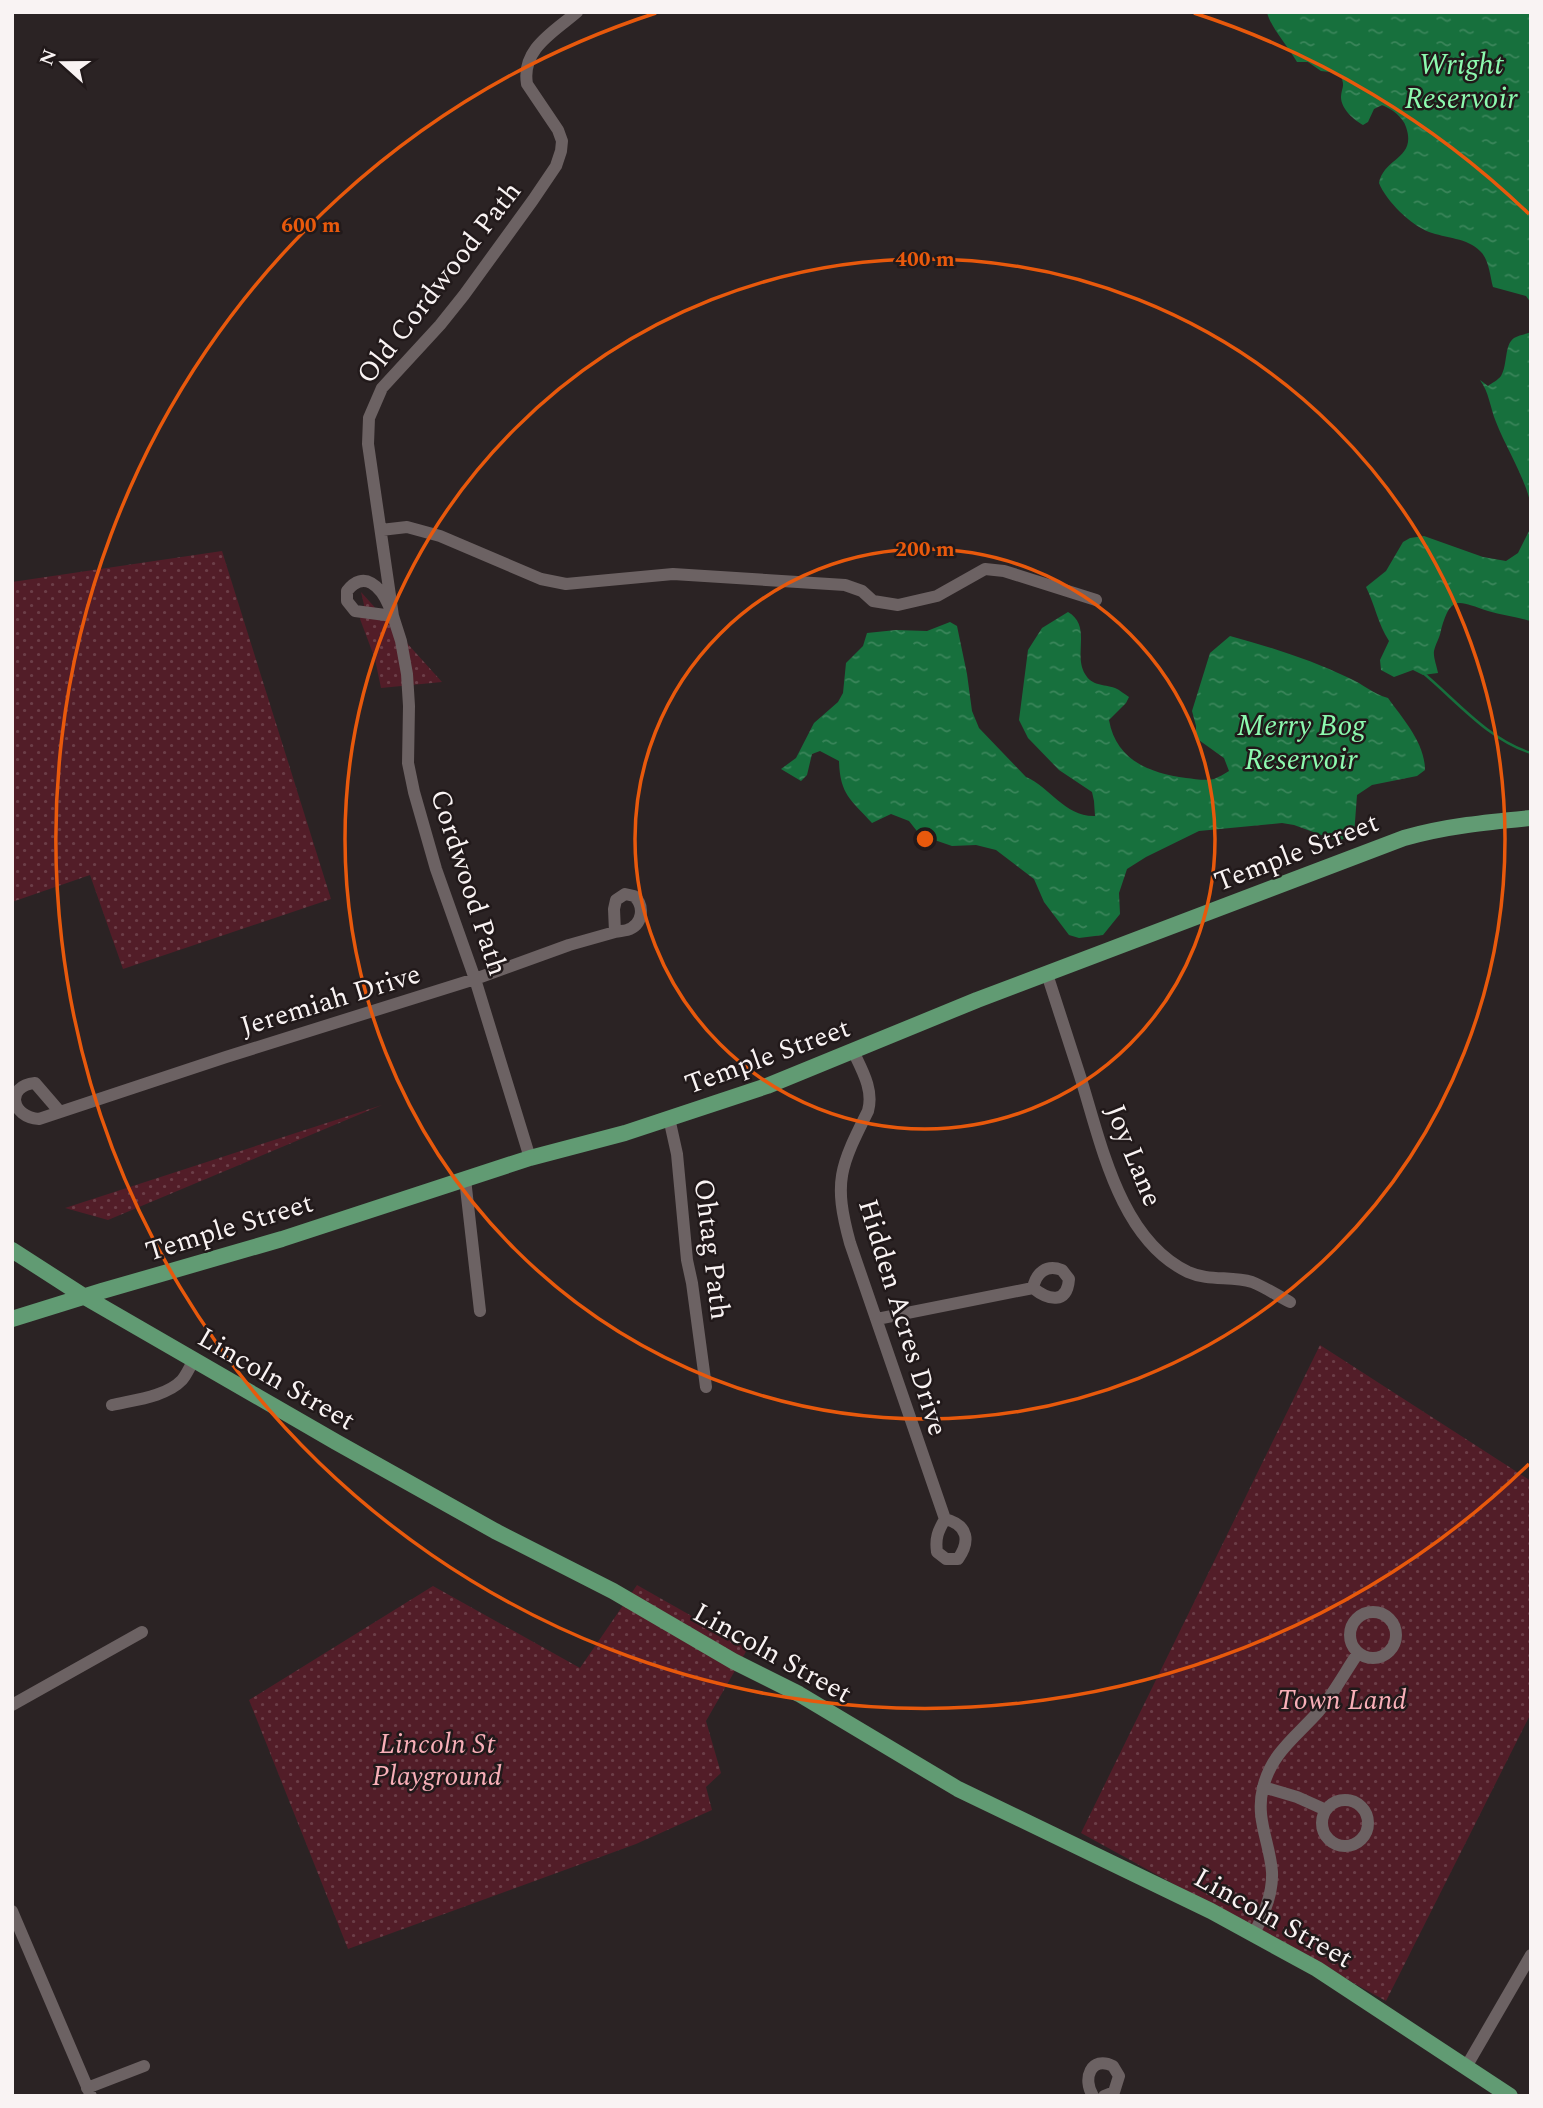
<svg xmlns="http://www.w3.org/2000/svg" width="1543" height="2108" viewBox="0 0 1543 2108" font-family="Spectral,serif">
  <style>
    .park { fill: url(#park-dots) }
    .water { fill: url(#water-ripples) }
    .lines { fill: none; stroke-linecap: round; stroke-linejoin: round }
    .stream { stroke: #17703d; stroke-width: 2.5 }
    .minor { stroke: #6c6263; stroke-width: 12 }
    .major { stroke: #619b73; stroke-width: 16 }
    .ring { fill: none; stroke: #e8590c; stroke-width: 3.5 }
    .labels { text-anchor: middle; stroke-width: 5; stroke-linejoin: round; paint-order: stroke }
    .street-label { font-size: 28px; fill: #f9f3f3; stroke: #21191a }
    .park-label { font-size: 28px; font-style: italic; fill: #f8afb8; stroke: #21191a }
    .water-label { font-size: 30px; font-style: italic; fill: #8dfaaf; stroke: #21191a }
    .centre { fill: #e8590c; stroke: #21191a; stroke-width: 3.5 }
    .ring-label { font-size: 21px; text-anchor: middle; font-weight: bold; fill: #e8590c; stroke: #21191a; stroke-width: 5; stroke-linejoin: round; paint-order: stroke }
  </style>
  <defs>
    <pattern id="park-dots" width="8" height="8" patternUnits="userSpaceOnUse" patternTransform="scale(1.75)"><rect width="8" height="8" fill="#521d28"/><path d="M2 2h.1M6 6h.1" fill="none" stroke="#6c3e48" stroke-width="1.8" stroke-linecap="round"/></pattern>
    <pattern id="water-ripples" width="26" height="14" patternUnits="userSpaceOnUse" patternTransform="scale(1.75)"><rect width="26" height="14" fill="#17703d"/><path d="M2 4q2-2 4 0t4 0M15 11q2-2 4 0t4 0" fill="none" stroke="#3a855a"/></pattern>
  </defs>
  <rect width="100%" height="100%" fill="#2b2324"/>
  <!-- park -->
  <path class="park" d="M 222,551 L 331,899 L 123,969 L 90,875 L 12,902 L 12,582 Z
    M 361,592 L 442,682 L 381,688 L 375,659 L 360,619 L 364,605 Z
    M 382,1105 L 108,1220 L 65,1208 Z
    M 1320,1345 L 1531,1481 L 1531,1713 L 1386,2001 L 1081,1833 Z
    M 637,1585 L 748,1648 L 706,1721 L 721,1773 L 706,1787 L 712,1810 L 636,1844 L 348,1949 L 249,1700 L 433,1586 L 580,1668 Z"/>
  <!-- water -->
  <path class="water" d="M 1267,12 L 1531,12 L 1531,303 L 1526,296 L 1493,287 C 1490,276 1489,259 1480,251 C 1468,238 1445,238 1429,232 C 1411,225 1386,201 1379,183 C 1384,157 1417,159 1406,127 C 1403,117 1392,109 1382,105 L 1374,109 L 1368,122 L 1363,125 C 1354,120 1341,109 1341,97 C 1342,85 1346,86 1339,73 L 1321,71 L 1308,62 L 1297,62 C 1289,48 1269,25 1267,12 Z
    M 1531,332 L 1531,505 C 1524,475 1507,450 1496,422 C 1490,407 1489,392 1480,380 L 1488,386 C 1492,383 1498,380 1501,376 C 1508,364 1504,345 1514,338 C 1519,335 1526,334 1531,332 Z
    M 1531,527 L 1531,621 C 1517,617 1502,615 1488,611 C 1458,601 1451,594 1441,630 C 1440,637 1435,645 1434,651 C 1433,657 1437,667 1438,673 L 1423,675 L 1413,670 L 1394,677 L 1381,670 L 1380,660 L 1389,641 C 1378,624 1375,605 1366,587 L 1386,571 L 1403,542 L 1410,538 L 1424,536 L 1483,557 L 1506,561 L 1518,553 Z
    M 1068,612 C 1092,626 1073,654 1085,674 C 1092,686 1103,684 1115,688 C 1120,690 1124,694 1129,697 L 1126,703 L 1109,720 C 1116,760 1149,773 1186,778 C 1195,779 1205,781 1214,779 C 1219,777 1224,774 1229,771 L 1224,758 L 1196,738 L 1196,726 L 1192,711 L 1210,653 L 1230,636 C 1271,647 1311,660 1349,678 C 1363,684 1373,694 1388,698 C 1403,719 1425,743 1425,770 L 1417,776 L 1372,785 L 1357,795 L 1354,835 L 1338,841 L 1294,825 L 1282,823 L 1199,831 L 1146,857 L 1127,869 L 1119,893 L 1120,914 L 1103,935 L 1079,938 L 1069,935 L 1044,902 L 1034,879 L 996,850 L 976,845 L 952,846 L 920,835 L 909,821 L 891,814 L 872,823 C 850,799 840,794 839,761 L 820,751 L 812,754 L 807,775 L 801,781 L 781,769 L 796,758 L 814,723 L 838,702 L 843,693 L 846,663 L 863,646 L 867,633 L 896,630 L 927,631 L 950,622 L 957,626 L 967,674 L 972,711 L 979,728 L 1026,777 C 1050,787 1065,817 1095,816 L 1094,801 L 1092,792 L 1059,770 L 1028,738 L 1019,720 L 1028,650 L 1042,628 Z"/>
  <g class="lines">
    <!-- stream -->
    <path class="stream" d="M 1422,672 C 1456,700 1487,739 1531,753"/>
    <!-- minor -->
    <path class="minor" d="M 381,530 L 407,527 L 440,536 L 541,579 L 566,584 L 673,574 L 845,585 L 862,591 L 873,601 L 898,605 L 937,596 L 985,569 L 1004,571 L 1096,600
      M 389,606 C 381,587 364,569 347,591 L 347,601 L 355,611 L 393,616 L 401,641 L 407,674 L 409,706 L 408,763 L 414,792 L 436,869 L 475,979 L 530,1158
      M 393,616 L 368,444 L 369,418 L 382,388 L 440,325 L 464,295 L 533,200 L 556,166 L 561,151 L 562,141 L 558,130 L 527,84 C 521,49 554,32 577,12
      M 1047,974 C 1058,1008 1069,1042 1080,1076 C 1101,1142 1119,1239 1188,1272 C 1208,1281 1231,1276 1252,1282 C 1265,1287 1278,1296 1290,1302
      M 853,1051 C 862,1070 874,1090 868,1111 C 840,1167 833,1181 850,1243 L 945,1519 C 969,1525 970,1542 958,1559 L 946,1559 L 937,1552 C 935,1538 938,1531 945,1519
      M 60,1112 L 35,1083 C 5,1086 11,1117 39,1119 L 226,1057 L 475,979 L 569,945 L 615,932 C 619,931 623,931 627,930 C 643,925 645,906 634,896 L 625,894 L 616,900 L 614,909 L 615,932
      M 669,1118 L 677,1154 L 687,1260 L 692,1283 L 706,1387
      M 465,1179 L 480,1311
      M 877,1319 L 1033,1288 C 1036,1273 1046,1264 1062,1270 L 1069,1279 C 1067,1305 1048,1300 1033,1288
      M 112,1405 C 133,1400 166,1397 182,1380 C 187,1374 190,1366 194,1360
      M1350 1635a23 23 0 1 1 46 0a23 23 0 1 1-46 0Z
      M 12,1705 L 142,1632
      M 1263,1787 L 1297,1797 L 1326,1810
      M1322 1823a23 23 0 1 1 46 0a23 23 0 1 1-46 0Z
      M 12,1911 L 91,2096
      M 1254,1933 C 1264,1915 1273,1894 1272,1872 C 1270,1843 1255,1818 1263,1788 C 1271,1753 1297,1736 1319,1711 C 1334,1693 1345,1672 1358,1653
      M 1466,2067 L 1531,1955
      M 87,2088 L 144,2066
      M 1093,2096 C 1082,2079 1091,2055 1113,2066 L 1119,2076 L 1114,2092 L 1104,2096"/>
    <!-- major -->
    <path class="major" d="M 12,1250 L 85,1297 L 336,1442 L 495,1531 L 613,1591 L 733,1661 L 799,1694 L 958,1789 L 1211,1911 L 1317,1969 L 1510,2096
      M 12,1319 L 102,1291 L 282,1239 L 530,1158 L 625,1133 L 767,1086 L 977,1000 L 1404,838 C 1446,826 1488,822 1531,818"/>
  </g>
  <!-- distance rings -->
  <g class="ring">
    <circle cx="925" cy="839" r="290"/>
    <circle cx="925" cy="839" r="580"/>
    <path d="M1529 1464A869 869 0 1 1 656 13M1194 13A869 869 0 0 1 1529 214"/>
  </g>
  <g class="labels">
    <!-- street labels -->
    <g class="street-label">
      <text transform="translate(438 282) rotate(-52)" y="10">Old Cordwood Path</text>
      <text transform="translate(1296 851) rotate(-21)" y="10">Temple Street</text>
      <text transform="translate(470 882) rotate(72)" y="10">Cordwood Path</text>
      <text transform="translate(330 999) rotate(-17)" y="10">Jeremiah Drive</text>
      <text transform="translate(767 1055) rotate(-20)" y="10">Temple Street</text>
      <text transform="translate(1135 1155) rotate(68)" y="10">Joy Lane</text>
      <text transform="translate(229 1226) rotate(-17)" y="10">Temple Street</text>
      <text transform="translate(713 1249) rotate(83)" y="10">Ohtag Path</text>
      <text transform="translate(904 1317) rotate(73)" y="10">Hidden Acres Drive</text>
      <text transform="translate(277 1378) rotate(30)" y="10">Lincoln Street</text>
      <text transform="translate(773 1652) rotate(29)" y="10">Lincoln Street</text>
      <text transform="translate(1274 1917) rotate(29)" y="10">Lincoln Street</text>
    </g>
    <!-- park labels -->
    <g class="park-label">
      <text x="1342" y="1709">Town Land</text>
      <text x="437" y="1753">Lincoln St<tspan x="437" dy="32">Playground</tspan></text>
    </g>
    <!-- water labels -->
    <g class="water-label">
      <text x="1461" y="74">Wright<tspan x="1461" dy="34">Reservoir</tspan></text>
      <text x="1301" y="735">Merry Bog<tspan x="1301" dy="34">Reservoir</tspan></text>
    </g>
  </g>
  <circle cx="925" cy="839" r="10" class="centre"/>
  <g class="ring-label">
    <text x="311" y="232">600 m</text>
    <text x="925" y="266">400 m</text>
    <text x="925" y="556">200 m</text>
  </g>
  <!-- border -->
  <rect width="1543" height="2108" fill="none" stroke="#f9f3f3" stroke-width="28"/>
  <!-- north arrow -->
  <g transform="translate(63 63) rotate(291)" stroke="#21191a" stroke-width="5" paint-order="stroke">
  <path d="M0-5L12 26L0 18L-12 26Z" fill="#f9f3f3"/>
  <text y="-10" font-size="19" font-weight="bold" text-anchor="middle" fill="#f9f3f3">N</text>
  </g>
</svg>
